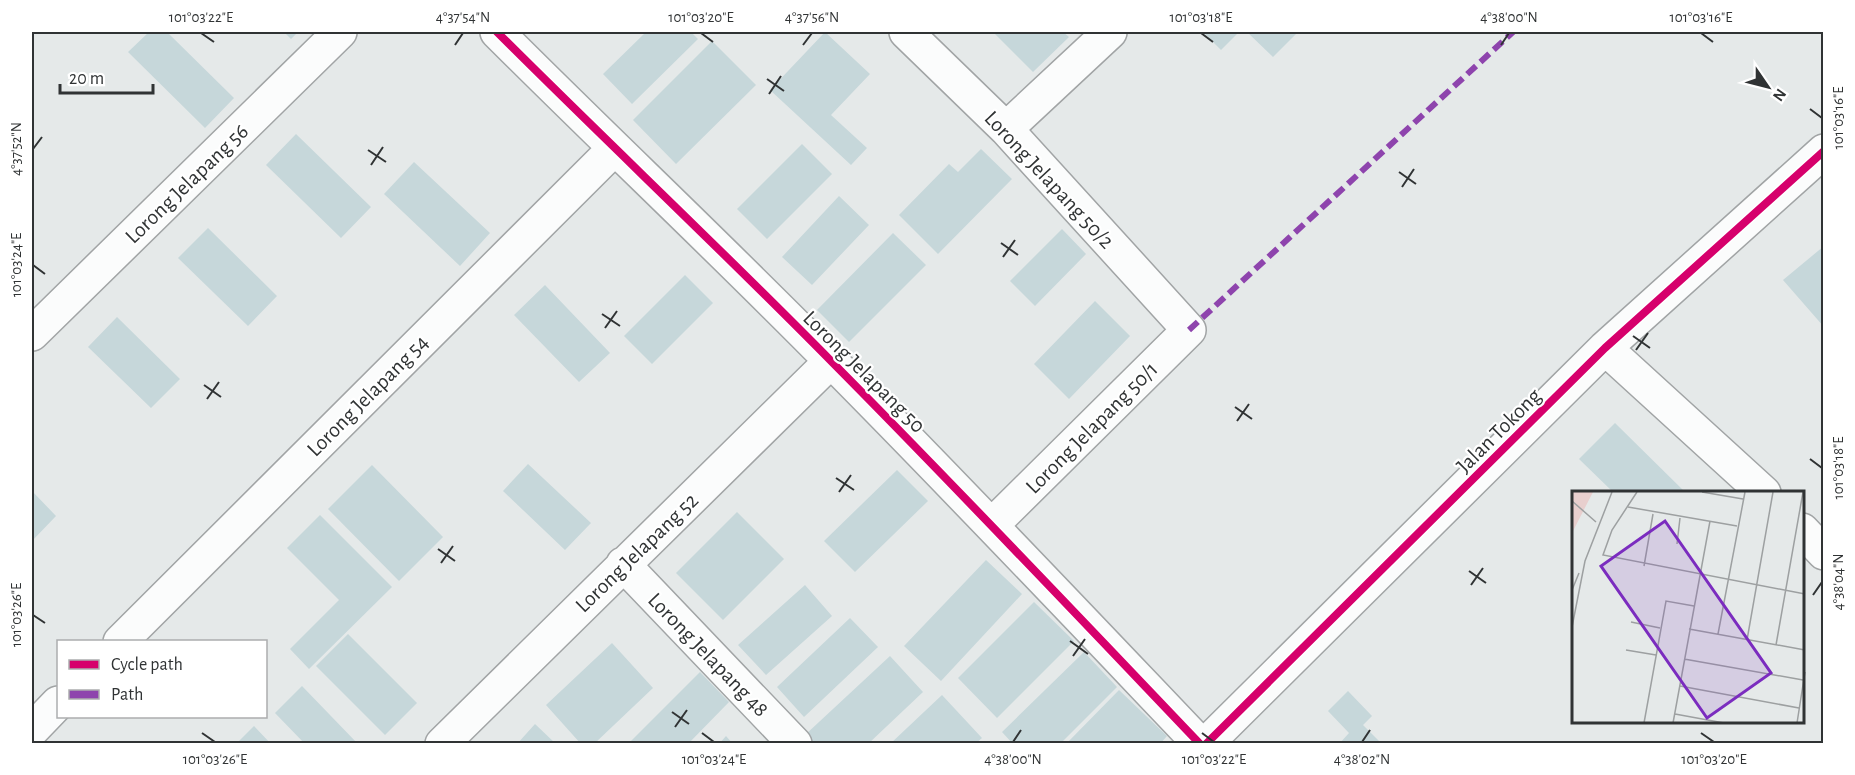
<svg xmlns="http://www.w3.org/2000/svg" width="1855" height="775" viewBox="0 0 1855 775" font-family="'Alegreya Sans',sans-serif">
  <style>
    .building { fill: #c6d7da }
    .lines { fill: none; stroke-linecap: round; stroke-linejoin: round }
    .minor-casing { stroke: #a1a4a5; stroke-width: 36 }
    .minor { stroke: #fbfcfc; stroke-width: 33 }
    .quiet { stroke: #8e44ad; stroke-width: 6; stroke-dasharray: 12 6; stroke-linecap: butt }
    .cycleway-casing { stroke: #fff; stroke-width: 11 }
    .cycleway { stroke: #d6006c; stroke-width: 8 }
    .ticks { fill: none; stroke: #303334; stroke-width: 2 }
    .labels { text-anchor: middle; stroke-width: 4.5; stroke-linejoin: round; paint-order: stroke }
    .street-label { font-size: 22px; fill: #303334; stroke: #fff }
    .inset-road { fill: none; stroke: #9da0a1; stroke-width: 1.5 }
    .view { fill: #7b2cbf; fill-opacity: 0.15; stroke: #7b2cbf; stroke-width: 3 }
    .inset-edge { fill: none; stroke: #303334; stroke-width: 3 }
    .neatline { fill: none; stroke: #303334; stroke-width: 2 }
    .ticks-label { font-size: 15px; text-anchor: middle; fill: #303334 }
  </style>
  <rect width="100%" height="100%" fill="#e5e9e9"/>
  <!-- building -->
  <path class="building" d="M 149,32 L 167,32 L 234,98 L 205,128 L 128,52 Z
    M 284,32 L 298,32 L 291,39 Z
    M 646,32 L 691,32 L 698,39 L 632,104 L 603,74 Z
    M 825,32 L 870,74 L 831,115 L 867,148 L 851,165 L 770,90 Z
    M 993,32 L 1063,32 L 1069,37 L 1033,72 Z
    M 1203,32 L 1239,32 L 1221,50 Z
    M 1247,32 L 1298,32 L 1273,57 Z
    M 712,41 L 756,85 L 676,164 L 633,120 Z
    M 296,134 L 371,207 L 341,238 L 266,165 Z
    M 802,144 L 832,174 L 767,239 L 737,209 Z
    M 981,149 L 1012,179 L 938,254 L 899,215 L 949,164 L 958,172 Z
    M 414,162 L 490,233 L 460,266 L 384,194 Z
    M 839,196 L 869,225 L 812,285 L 782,257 Z
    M 208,228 L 277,296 L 248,326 L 178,258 Z
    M 1062,229 L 1086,254 L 1035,306 L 1010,281 Z
    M 893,233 L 926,265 L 849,342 L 817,310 Z
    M 1824,246 L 1824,327 L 1783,280 Z
    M 685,275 L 713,303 L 652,364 L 624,336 Z
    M 545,285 L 610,353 L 579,382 L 514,315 Z
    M 1095,301 L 1130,336 L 1069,399 L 1034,364 Z
    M 117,317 L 180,379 L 151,408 L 88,347 Z
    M 1615,423 L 1686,493 L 1614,493 L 1579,459 Z
    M 528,464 L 591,523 L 565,550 L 503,491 Z
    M 372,465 L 443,537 L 399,581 L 328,509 Z
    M 897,470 L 928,501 L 855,572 L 824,541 Z
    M 32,491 L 56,516 L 32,541 Z
    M 737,512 L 784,559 L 723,620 L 676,573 Z
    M 320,515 L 392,587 L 309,669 L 290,649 L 339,600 L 287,548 Z
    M 986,560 L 1022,594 L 941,681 L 904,646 Z
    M 805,585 L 832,616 L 766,675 L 738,645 Z
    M 1034,602 L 1074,641 L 997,718 L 958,678 Z
    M 850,618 L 878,647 L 804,717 L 777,687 Z
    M 348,634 L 417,703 L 385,735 L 316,666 Z
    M 612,643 L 653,688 L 594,744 L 581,744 L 546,705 Z
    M 1084,652 L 1117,687 L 1060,744 L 1013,744 L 1002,732 Z
    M 890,656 L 923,692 L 868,744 L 813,744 L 805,735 Z
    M 700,672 L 729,702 L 688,744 L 628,744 Z
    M 302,686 L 358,744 L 305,744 L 275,713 Z
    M 1119,690 L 1167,736 L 1160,744 L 1066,744 Z
    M 1348,691 L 1372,716 L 1363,725 L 1382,744 L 1339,744 L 1349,733 L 1328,711 Z
    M 942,695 L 982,738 L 975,744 L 890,744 Z
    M 535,724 L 556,744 L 517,744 Z
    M 254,726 L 271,744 L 236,744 Z
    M 726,736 L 733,744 L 719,744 Z"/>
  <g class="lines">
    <defs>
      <path id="minor" d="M 497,32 C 608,143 723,251 833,363 C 957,488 1078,616 1200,744
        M 906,32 L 1006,129 L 1189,330 L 992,525
        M 1006,129 L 1110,32
        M 32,334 L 340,32
        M 1605,348 L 1764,493
        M 1802,530 L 1824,553
        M 623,564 L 795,744
        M 120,642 L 614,149
        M 32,730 L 58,703
        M 442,744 L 831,361
        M 1206,744 L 1605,348 L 1824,151"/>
    </defs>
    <!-- minor casing -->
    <use href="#minor" class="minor-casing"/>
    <!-- minor -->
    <use href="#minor" class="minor"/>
    <!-- quiet -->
    <path class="quiet" d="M 1189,330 L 1513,32"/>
    <defs>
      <path id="cycleway" d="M 497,32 C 608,143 723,251 833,363 C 957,488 1078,616 1200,744
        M 1206,744 L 1605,348 L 1824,151"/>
    </defs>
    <!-- cycleway casing -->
    <use href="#cycleway" class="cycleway-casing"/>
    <!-- cycleway -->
    <use href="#cycleway" class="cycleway"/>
  </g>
  <!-- ticks -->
  <path class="ticks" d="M 201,33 L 214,42M 701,33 L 713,42M 1201,33 L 1213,42M 1701,33 L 1713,42M 455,45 L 463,33M 803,45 L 812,33M 1501,45 L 1509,33M 767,79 L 784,91M 769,94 L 781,76M 1810,109 L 1822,118M 33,149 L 42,137M 368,150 L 386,162M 371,165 L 383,147M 1399,172 L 1416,184M 1402,187 L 1414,169M 1001,243 L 1018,255M 1003,257 L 1015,240M 33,265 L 45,274M 602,314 L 620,326M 605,328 L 617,311M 1633,336 L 1650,348M 1636,350 L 1648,333M 204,385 L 221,397M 207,399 L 219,382M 1235,407 L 1252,419M 1237,421 L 1249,404M 1810,459 L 1822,468M 836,478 L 854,490M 839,492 L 851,475M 438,549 L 455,561M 441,563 L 453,546M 1469,571 L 1486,583M 1471,585 L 1483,568M 1813,595 L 1822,582M 33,615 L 45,623M 1070,641 L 1088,654M 1073,656 L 1085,639M 672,712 L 689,724M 675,727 L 687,710M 202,733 L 215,742M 702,733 L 714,742M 1202,733 L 1214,742M 1701,733 L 1714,742M 1013,742 L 1021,730M 1362,742 L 1370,730"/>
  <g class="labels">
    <!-- street labels -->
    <g class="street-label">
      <text transform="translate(1050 179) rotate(47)" y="8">Lorong Jelapang 50/2</text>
      <text transform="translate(186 183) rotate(-44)" y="8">Lorong Jelapang 56</text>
      <text transform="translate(865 371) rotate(45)" y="8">Lorong Jelapang 50</text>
      <text transform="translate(367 395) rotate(-45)" y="8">Lorong Jelapang 54</text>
      <text transform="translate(1091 427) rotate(-45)" y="8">Lorong Jelapang 50/1</text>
      <text transform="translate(1498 430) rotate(-45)" y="8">Jalan Tokong</text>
      <text transform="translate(636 552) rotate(-44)" y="8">Lorong Jelapang 52</text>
      <text transform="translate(709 654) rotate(46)" y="8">Lorong Jelapang 48</text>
    </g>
  </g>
  <!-- overview -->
  <g transform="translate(1572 491)">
    <rect width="232" height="232" fill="#e5e9e9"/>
    <path d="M 0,1 L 21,1 L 0,42 Z" fill="#e8cfce"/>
    <path class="inset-road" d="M 65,1 L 40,39 L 31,64 L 233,103M 130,1 L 171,8M 0,10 L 24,31M 56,16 L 165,35M 105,53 L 108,27M 72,75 L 81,23M 0,99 L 7,82M 59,131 L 88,137M 0,136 L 13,70 L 40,1M 117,138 L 233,159M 146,143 L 173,1M 175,149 L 201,1M 204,154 L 231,1M 54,159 L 84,164M 112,168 L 231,189M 108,195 L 227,217M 103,223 L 152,232M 72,232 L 94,110 L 122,115M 101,232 L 138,30M 225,232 L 233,181"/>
    <path class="view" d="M 93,30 L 199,182 L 135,227 L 29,75 Z"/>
    <rect width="232" height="232" class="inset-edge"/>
  </g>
  <!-- border -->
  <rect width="1855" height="775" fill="none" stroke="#ffffff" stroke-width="66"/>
  <!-- legend -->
  <rect x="57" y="640" width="210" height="78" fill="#ffffff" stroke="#acadae" stroke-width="1.5"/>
  <rect x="69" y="660" width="30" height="9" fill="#d6006c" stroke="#acadae" stroke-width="1.5"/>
  <text x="111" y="670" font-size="18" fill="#303334">Cycle path</text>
  <rect x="69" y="690" width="30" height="9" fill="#8e44ad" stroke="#acadae" stroke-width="1.5"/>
  <text x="111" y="700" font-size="18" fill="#303334">Path</text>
  <!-- north arrow -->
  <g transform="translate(1768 87) rotate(125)" stroke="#ffffff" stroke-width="4.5" paint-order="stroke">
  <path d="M0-4.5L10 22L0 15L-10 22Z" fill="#303334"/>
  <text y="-9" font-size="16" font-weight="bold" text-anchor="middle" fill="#303334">N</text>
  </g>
  <!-- scale -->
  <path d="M60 84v9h93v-9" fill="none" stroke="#303334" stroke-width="3"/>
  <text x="69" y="84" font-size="18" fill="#303334" stroke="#ffffff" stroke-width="4.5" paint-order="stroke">20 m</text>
  <rect x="33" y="33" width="1789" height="709" class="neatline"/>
  <g class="ticks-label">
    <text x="201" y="22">101°03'22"E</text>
    <text x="463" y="22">4°37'54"N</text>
    <text x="701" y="22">101°03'20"E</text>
    <text x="812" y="22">4°37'56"N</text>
    <text x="1201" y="22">101°03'18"E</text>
    <text x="1509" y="22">4°38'00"N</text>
    <text x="1701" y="22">101°03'16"E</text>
    <text transform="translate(1838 118) rotate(-90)" y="5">101°03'16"E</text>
    <text transform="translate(16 149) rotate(-90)" y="5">4°37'52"N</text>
    <text transform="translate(16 265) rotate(-90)" y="5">101°03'24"E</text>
    <text transform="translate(1838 468) rotate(-90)" y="5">101°03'18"E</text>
    <text transform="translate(1838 582) rotate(-90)" y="5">4°38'04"N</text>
    <text transform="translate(16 615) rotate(-90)" y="5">101°03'26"E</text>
    <text x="215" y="764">101°03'26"E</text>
    <text x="714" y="764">101°03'24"E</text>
    <text x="1013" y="764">4°38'00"N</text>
    <text x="1214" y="764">101°03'22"E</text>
    <text x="1362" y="764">4°38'02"N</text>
    <text x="1714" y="764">101°03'20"E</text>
  </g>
</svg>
